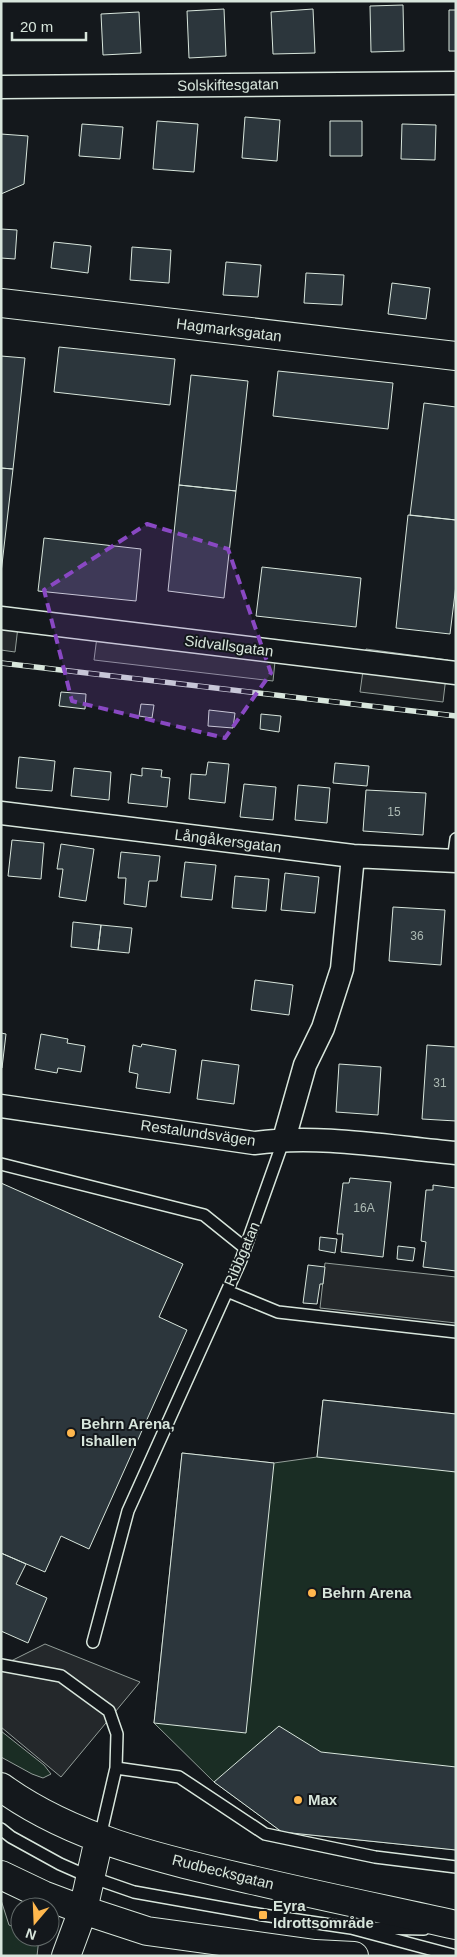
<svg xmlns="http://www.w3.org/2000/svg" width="457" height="1957" viewBox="0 0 457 1957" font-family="Helvetica,sans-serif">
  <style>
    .green { fill: #1a2d24; stroke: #939e99 }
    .parking { fill: #24282b; stroke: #939e99 }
    .building { fill: #2c363c; stroke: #d8e6dc }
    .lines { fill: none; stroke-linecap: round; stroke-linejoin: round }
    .lane-casing { stroke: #d8e6dc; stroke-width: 14 }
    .street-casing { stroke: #d8e6dc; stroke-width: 25 }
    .secondary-casing { stroke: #d8e6dc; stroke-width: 30 }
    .lane { stroke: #14181c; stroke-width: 11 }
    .street { stroke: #14181c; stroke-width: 22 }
    .secondary { stroke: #14181c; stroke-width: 28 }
    .rail-casing { stroke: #d8e6dc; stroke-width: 5.5 }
    .rail { stroke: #14181c; stroke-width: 4; stroke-dasharray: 11; stroke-linecap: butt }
    .marked { fill: #8948c3; fill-opacity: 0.2; stroke: #8948c3; stroke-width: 4; stroke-dasharray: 10 6; stroke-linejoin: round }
    .poi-dot { fill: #ffb74d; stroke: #14181c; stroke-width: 2 }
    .labels { text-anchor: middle; stroke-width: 4; stroke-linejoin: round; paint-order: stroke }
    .number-label { font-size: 12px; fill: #adbab4 }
    .street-label { font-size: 15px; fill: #d8e6dc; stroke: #14181c }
    .poi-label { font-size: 15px; font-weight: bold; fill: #d8e6dc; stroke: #14181c; text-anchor: start }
  </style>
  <rect width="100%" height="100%" fill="#14181c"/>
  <!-- green -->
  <path class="green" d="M 323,1400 L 456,1414 L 456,1850 L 282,1832 L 214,1782 L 154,1723 L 182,1453 L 274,1463 L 317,1457 Z
    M 1,1731 L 44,1765 L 51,1774 L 43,1778 L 32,1774 L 1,1757 Z
    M 1,1900 L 9,1925 L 20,1930 L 20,1937 L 39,1938 L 37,1956 L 1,1956 Z"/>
  <!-- parking -->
  <path class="parking" d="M 1,607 L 20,610 L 15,652 L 1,650 Z
    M 99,621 L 277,642 L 273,681 L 94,660 Z
    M 366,649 L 448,660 L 443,702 L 360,692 Z
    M 325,1263 L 456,1277 L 456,1323 L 320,1308 Z
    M 45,1644 L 140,1682 L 61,1777 L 1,1727 L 1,1666 Z"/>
  <!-- building -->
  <path class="building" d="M 403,5 L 404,51 L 371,52 L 370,6 Z
    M 224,9 L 226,56 L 189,58 L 187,11 Z
    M 313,9 L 315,53 L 273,54 L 271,12 Z
    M 449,10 L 456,10 L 456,51 L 449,51 Z
    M 139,12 L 141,53 L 103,55 L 101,14 Z
    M 245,117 L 280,120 L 277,161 L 242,158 Z
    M 157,121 L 198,124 L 194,172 L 153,169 Z
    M 330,121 L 362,121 L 362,156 L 330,156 Z
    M 82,124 L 123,127 L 120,159 L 79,156 Z
    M 402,124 L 436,125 L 435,160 L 401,159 Z
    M 1,134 L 28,136 L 24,184 L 1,194 Z
    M 1,229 L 17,230 L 15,259 L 1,258 Z
    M 54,242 L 91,246 L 88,273 L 51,268 Z
    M 132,247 L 171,250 L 169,283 L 130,280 Z
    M 226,262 L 261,265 L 258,297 L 223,295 Z
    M 306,273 L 344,275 L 342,305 L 304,303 Z
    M 392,283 L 430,288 L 426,319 L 388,314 Z
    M 59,347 L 175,359 L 170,405 L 54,392 Z
    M 1,356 L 25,358 L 13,469 L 1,468 Z
    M 278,371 L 393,383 L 388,429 L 273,416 Z
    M 191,375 L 248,381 L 236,491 L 179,485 Z
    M 424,403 L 456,407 L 456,520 L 410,515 Z
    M 1,468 L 13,469 L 1,573 Z
    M 179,485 L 236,491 L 224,598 L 168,591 Z
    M 408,515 L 456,520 L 456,585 L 450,634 L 396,628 Z
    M 44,538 L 141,549 L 136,601 L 38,591 Z
    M 262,567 L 361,578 L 356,627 L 256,616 Z
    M 61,692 L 86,694 L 85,709 L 59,706 Z
    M 141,704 L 154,705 L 152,718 L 139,716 Z
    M 209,710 L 235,713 L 233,728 L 208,726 Z
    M 261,714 L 281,716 L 279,732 L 260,729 Z
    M 19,757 L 55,761 L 52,791 L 16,788 Z
    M 208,762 L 229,764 L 225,803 L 189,799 L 191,774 L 206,775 Z
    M 335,763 L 369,766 L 367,786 L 333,783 Z
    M 74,768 L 111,772 L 109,800 L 71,796 Z
    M 142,768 L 162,770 L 161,777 L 170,778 L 167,807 L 128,803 L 131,774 L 142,776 Z
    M 244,784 L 276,787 L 273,820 L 240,817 Z
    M 298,785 L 330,788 L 327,823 L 295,820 Z
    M 366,790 L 426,793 L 423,835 L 363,831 Z
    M 12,840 L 44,843 L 41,879 L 8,876 Z
    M 61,844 L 94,849 L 86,901 L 59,897 L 63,869 L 57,869 Z
    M 121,852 L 160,856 L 157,881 L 149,881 L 146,907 L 124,904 L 126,878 L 118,878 Z
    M 185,862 L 216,865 L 212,900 L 181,897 Z
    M 285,873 L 319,877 L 315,913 L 281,910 Z
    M 235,876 L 269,879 L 266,911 L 232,908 Z
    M 393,907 L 445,910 L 441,965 L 389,961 Z
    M 73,922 L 101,925 L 98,950 L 71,947 Z
    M 101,925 L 132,928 L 129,953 L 98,950 Z
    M 255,980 L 293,985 L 289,1015 L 251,1010 Z
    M 1,1033 L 6,1034 L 2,1068 L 1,1068 Z
    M 41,1034 L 68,1039 L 67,1043 L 85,1046 L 81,1072 L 58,1068 L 57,1073 L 35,1069 Z
    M 142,1044 L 176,1050 L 170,1093 L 136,1088 L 138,1074 L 129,1072 L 133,1045 L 141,1047 Z
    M 427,1045 L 456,1047 L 456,1121 L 422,1119 Z
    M 202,1060 L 239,1065 L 234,1104 L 197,1099 Z
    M 339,1064 L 381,1067 L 378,1115 L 336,1112 Z
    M 350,1178 L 391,1182 L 383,1257 L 341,1252 L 343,1234 L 337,1234 L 343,1183 L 349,1183 Z
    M 1,1183 L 183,1264 L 159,1317 L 187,1330 L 89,1549 L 61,1536 L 45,1572 L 1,1553 Z
    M 433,1185 L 456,1188 L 456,1271 L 423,1267 L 426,1242 L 421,1241 L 426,1190 L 433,1190 Z
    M 320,1237 L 337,1239 L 335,1253 L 319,1250 Z
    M 398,1246 L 415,1248 L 413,1261 L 397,1259 Z
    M 308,1265 L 325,1267 L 323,1284 L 320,1284 L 317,1304 L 303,1303 Z
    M 323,1400 L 456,1414 L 456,1472 L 317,1457 Z
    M 182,1453 L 274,1463 L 246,1733 L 154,1723 Z
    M 1,1553 L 26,1564 L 16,1584 L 47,1598 L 28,1643 L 1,1631 Z
    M 279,1726 L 321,1752 L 456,1767 L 456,1850 L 282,1832 L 214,1782 Z"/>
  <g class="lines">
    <defs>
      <path id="lane" d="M 453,861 L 456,839
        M 1,1164 L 204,1215 L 245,1248
        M 227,1291 L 278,1312 L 456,1332
        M 93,1642 L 128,1511 L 241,1260 L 284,1139
        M 1,1665 L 61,1676 L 109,1711 L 117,1734 L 116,1768 L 100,1837
        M 116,1768 L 179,1777 L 265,1834 L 375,1857 L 456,1867
        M 1,1829 L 11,1837 L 60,1864 L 85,1875 L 134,1892 L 263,1915 L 351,1928 L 456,1956
        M 370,1928 L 424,1929"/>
      <path id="street" d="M 1,87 L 456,83
        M 1,618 L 456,673
        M 1,813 L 353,856 L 456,861
        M 1,1106 L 254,1143 C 320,1134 389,1147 456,1153
        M 284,1139 L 305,1065 L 323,1028 L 342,969 L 353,856"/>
      <path id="secondary" d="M 1,303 L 456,356
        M 1,1787 C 74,1840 166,1860 252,1880 C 320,1896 388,1910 456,1925
        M 1,1875 L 43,1895 L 83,1910 L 147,1931 L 315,1954 L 354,1956
        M 66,1956 L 83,1910 L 99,1839"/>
    </defs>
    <!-- lane casing -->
    <use href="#lane" class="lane-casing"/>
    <!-- street casing -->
    <use href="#street" class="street-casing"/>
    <!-- secondary casing -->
    <use href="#secondary" class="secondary-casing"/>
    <!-- lane -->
    <use href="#lane" class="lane"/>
    <!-- street -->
    <use href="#street" class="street"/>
    <!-- secondary -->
    <use href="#secondary" class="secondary"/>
    <defs>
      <path id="rail" d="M 1,663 L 456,716"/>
    </defs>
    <!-- rail casing -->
    <use href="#rail" class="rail-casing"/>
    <!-- rail -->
    <use href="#rail" class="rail"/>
  </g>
  <!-- marked area -->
  <path class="marked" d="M 147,524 L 228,549 L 271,673 L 225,738 L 72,701 L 44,590 Z"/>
  <!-- markers -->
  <g class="poi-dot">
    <circle cx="71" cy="1433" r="5"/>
    <circle cx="312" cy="1593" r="5"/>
    <circle cx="298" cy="1800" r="5"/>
    <rect x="258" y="1910" width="10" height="10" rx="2.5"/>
  </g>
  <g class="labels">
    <!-- number labels -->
    <g class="number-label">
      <text x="394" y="816">15</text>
      <text x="417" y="940">36</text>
      <text x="440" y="1087">31</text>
      <text x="364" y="1212">16A</text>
    </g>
    <!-- street labels -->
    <g class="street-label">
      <text transform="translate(228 85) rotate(-1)" y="5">Solskiftesgatan</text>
      <text transform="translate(229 330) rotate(7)" y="5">Hagmarksgatan</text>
      <text transform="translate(229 646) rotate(7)" y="5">Sidvallsgatan</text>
      <text transform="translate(228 841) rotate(7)" y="5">Långåkersgatan</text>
      <text transform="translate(198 1133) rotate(8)" y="5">Restalundsvägen</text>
      <text transform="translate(242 1254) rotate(-67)" y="5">Ribbgatan</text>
      <text transform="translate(223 1872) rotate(14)" y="5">Rudbecksgatan</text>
    </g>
    <!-- poi labels -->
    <g class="poi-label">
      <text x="81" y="1429">Behrn Arena,<tspan x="81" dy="17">Ishallen</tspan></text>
      <text x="322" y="1598">Behrn Arena</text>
      <text x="308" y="1805">Max</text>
      <text x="273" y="1911">Eyra<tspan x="273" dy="17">Idrottsområde</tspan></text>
    </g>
  </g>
  <!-- border -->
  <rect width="457" height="1957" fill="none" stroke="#d8e6dc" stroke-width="5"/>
  <!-- north arrow -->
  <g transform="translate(35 1922) rotate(199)"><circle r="24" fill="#14181c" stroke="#626a69"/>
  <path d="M0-4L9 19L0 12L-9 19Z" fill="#ffb74d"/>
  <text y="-8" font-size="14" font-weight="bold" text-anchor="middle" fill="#d8e6dc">N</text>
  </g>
  <!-- scale -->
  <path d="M12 32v8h74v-8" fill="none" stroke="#d8e6dc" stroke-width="2.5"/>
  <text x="20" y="32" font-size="15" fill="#d8e6dc" stroke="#14181c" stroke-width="4" paint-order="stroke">20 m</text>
</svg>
